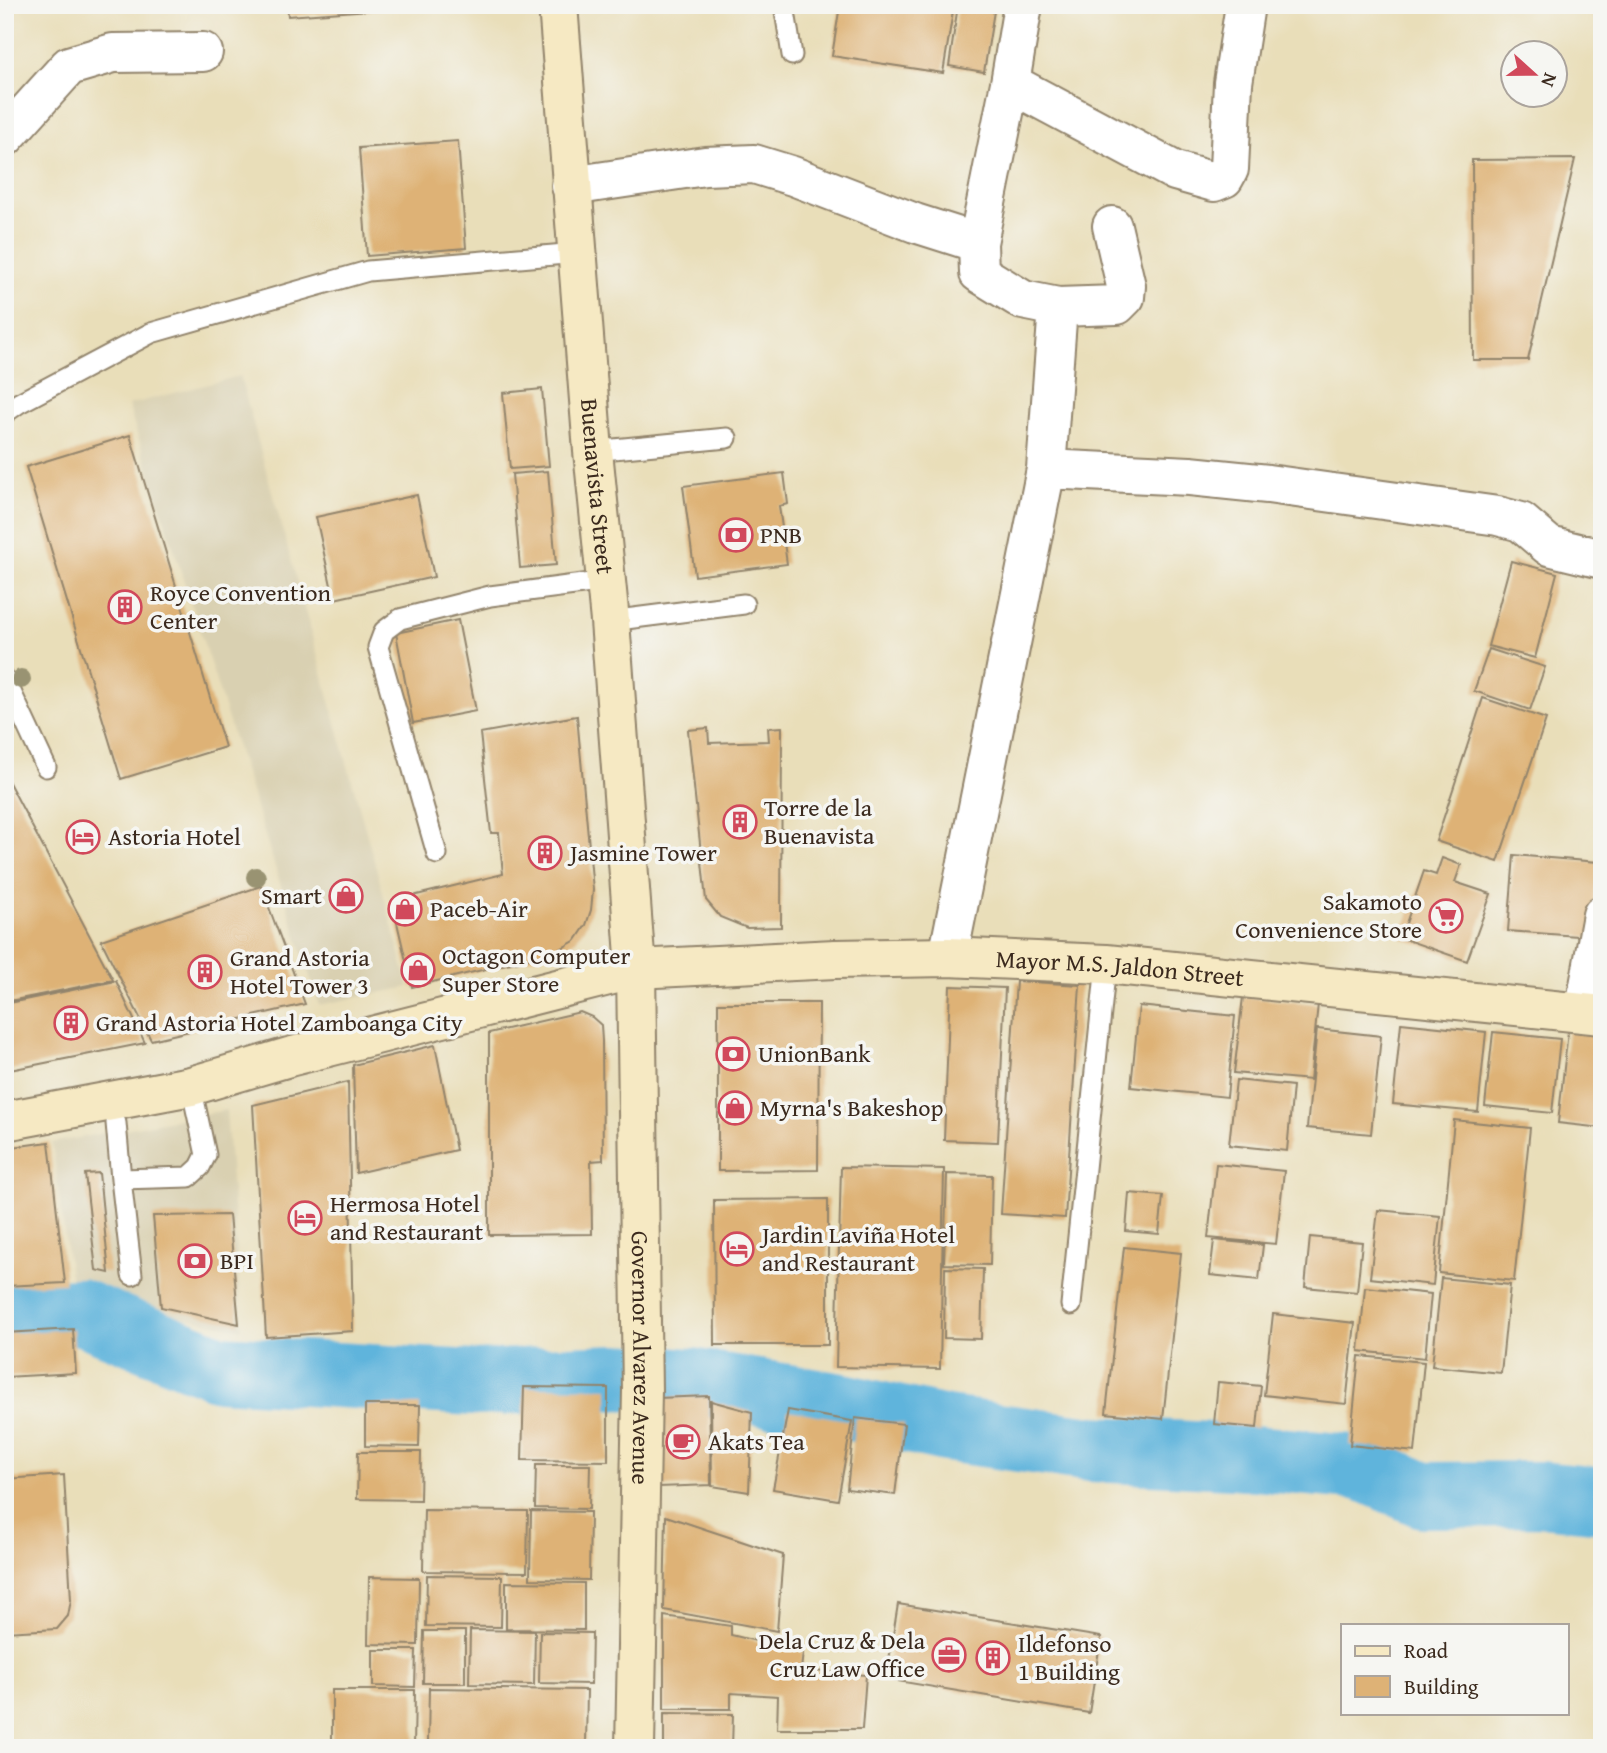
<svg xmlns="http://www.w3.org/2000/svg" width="1607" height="1753" viewBox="0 0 1607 1753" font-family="'Gentium Book Plus',serif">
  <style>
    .built { fill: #d9d0b1 }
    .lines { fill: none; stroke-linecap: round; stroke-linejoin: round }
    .river { stroke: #5fb4dc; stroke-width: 66 }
    .building { fill: #deb276 }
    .service-casing { stroke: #92846c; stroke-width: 23 }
    .minor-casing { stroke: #92846c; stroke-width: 42 }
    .secondary-casing { stroke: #92846c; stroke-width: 42 }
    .service { stroke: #fff; stroke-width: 19 }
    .minor { stroke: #fff; stroke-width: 38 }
    .secondary { stroke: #f6e9c3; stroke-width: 38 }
    .tree { fill: #999372 }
    .labels { text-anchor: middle; stroke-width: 7; stroke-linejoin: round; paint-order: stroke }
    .street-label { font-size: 24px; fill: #3b2a1e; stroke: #f6f6f2 }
    .poi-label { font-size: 24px; fill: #3b2a1e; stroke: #f6f6f2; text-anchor: start }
  </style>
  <rect width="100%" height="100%" fill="#f6f6f2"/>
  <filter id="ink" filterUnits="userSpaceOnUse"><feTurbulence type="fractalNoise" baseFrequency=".0143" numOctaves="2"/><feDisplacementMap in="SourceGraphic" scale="14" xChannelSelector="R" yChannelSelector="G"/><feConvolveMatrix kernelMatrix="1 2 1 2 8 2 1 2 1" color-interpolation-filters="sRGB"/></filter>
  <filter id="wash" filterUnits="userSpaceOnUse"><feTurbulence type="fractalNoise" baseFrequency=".00686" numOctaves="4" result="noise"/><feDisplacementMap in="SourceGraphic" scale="28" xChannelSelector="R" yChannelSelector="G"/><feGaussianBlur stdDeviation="1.57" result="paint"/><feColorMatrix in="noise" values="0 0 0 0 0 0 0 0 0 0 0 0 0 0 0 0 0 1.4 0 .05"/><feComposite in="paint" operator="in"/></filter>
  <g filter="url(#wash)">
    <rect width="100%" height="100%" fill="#e9deb9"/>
    <!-- built -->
    <path class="built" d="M 240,376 L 409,987 L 319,1005 L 128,405 Z
      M 226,1110 L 242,1329 L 73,1296 L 52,1143 Z"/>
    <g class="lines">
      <!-- river -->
      <path class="river" d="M 5,1316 L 78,1311 L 219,1368 L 474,1383 L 616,1377 L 692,1381 L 842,1406 L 946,1429 L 1091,1449 L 1232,1456 L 1363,1468 L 1423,1495 L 1540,1494 L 1602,1500"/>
    </g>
    <g id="blocks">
      <!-- building -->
      <path class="building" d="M 287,5 L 383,5 L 383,9 L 288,16 Z
        M 840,5 L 954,5 L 943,73 L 832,56 Z
        M 958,5 L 995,5 L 984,72 L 949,66 Z
        M 458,141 L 466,248 L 367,256 L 359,148 Z
        M 1575,159 L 1528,360 L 1473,360 L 1472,160 Z
        M 542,389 L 549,466 L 510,469 L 503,393 Z
        M 130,435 L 225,747 L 121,779 L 26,467 Z
        M 548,471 L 556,565 L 520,568 L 512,474 Z
        M 784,473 L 788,504 L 779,506 L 787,564 L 695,576 L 683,486 Z
        M 417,495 L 434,577 L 334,599 L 316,517 Z
        M 1511,561 L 1557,573 L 1535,658 L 1488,646 Z
        M 458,620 L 476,711 L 413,723 L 396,633 Z
        M 1489,649 L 1545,667 L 1530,710 L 1474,691 Z
        M 1483,698 L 1546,719 L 1498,862 L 1436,841 Z
        M 577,716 L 593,890 L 591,910 L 586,925 L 576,940 L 562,948 L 544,955 L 412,987 L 392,901 L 503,874 L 499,833 L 491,833 L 480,733 Z
        M 782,727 L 781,927 L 747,928 L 720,917 L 706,900 L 688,730 L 708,728 L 709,743 L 769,741 L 768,728 Z
        M 5,775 L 113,980 L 5,1002 Z
        M 1514,855 L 1598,862 L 1591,937 L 1508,931 Z
        M 1442,858 L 1461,865 L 1455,882 L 1491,894 L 1467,961 L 1401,938 L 1424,871 L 1436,875 Z
        M 261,886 L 305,1004 L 151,1040 L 101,940 Z
        M 116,981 L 145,1043 L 5,1071 L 5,1004 Z
        M 1016,981 L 1080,985 L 1065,1218 L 1001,1214 Z
        M 950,986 L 1005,988 L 998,1142 L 944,1140 Z
        M 1243,997 L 1318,1004 L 1310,1080 L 1234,1073 Z
        M 718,1003 L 819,1003 L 818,1170 L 718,1171 Z
        M 1139,1006 L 1235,1016 L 1227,1097 L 1131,1087 Z
        M 580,1012 L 592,1017 L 601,1025 L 602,1041 L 603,1160 L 591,1161 L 592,1234 L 489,1235 L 489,1033 Z
        M 1401,1023 L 1486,1032 L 1478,1112 L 1393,1104 Z
        M 1317,1029 L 1381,1036 L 1371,1134 L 1307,1128 Z
        M 1568,1031 L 1602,1034 L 1602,1128 L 1558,1123 Z
        M 1493,1032 L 1560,1039 L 1552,1113 L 1485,1106 Z
        M 435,1045 L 456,1150 L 356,1173 L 353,1065 Z
        M 1236,1080 L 1293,1086 L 1287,1151 L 1229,1145 Z
        M 348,1082 L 353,1331 L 266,1337 L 253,1105 Z
        M 1454,1120 L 1530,1128 L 1514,1281 L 1439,1273 Z
        M 49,1142 L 65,1283 L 5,1286 L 5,1148 Z
        M 1216,1164 L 1284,1171 L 1276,1244 L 1208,1238 Z
        M 841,1167 L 944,1169 L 940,1369 L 836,1367 Z
        M 99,1173 L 109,1273 L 96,1270 L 85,1174 Z
        M 947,1174 L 992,1175 L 990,1265 L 944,1264 Z
        M 1129,1193 L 1163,1196 L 1159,1234 L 1126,1231 Z
        M 828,1199 L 828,1345 L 715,1345 L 714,1200 Z
        M 1378,1210 L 1440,1216 L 1433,1285 L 1370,1278 Z
        M 229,1215 L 239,1324 L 161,1307 L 153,1216 Z
        M 1310,1237 L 1362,1242 L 1357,1292 L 1305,1287 Z
        M 1214,1240 L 1263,1245 L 1259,1280 L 1210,1275 Z
        M 1124,1247 L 1181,1253 L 1163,1419 L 1106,1413 Z
        M 945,1268 L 983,1269 L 981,1339 L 944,1338 Z
        M 1441,1278 L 1510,1285 L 1501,1373 L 1432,1366 Z
        M 1365,1287 L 1431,1294 L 1425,1358 L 1359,1351 Z
        M 1273,1314 L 1355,1323 L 1346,1404 L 1264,1395 Z
        M 73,1329 L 76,1373 L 5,1377 L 5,1333 Z
        M 1359,1356 L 1424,1362 L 1415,1452 L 1350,1445 Z
        M 1218,1382 L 1261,1386 L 1257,1428 L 1214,1424 Z
        M 524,1387 L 608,1388 L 608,1461 L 522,1460 Z
        M 709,1396 L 711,1485 L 659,1487 L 657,1398 Z
        M 711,1401 L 752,1412 L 749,1492 L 712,1486 Z
        M 365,1405 L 420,1405 L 419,1447 L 365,1446 Z
        M 788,1410 L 852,1421 L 838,1500 L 773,1489 Z
        M 855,1418 L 904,1424 L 895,1495 L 847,1489 Z
        M 358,1452 L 421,1452 L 420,1500 L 357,1499 Z
        M 536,1465 L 590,1465 L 589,1509 L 535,1508 Z
        M 64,1475 L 71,1600 L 68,1616 L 57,1629 L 5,1632 L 5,1479 Z
        M 424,1510 L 528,1511 L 527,1572 L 423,1571 Z
        M 531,1511 L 590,1512 L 589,1580 L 530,1579 Z
        M 666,1516 L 783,1555 L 777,1631 L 664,1610 Z
        M 427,1575 L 502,1576 L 501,1627 L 426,1626 Z
        M 369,1577 L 419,1578 L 418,1645 L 368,1644 Z
        M 506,1582 L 584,1583 L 584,1630 L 506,1629 Z
        M 898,1604 L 1101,1637 L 1089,1713 L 886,1679 Z
        M 664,1616 L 731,1626 L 731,1635 L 803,1652 L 801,1670 L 866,1675 L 862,1729 L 777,1729 L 778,1696 L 731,1693 L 731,1709 L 664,1709 Z
        M 470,1630 L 535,1631 L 534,1685 L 469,1684 Z
        M 424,1631 L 465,1631 L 465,1683 L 423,1683 Z
        M 540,1632 L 592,1633 L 591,1684 L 539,1683 Z
        M 373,1650 L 416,1650 L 415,1687 L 373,1686 Z
        M 429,1688 L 587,1690 L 586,1745 L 428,1743 Z
        M 332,1690 L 415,1690 L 414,1748 L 332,1748 Z
        M 664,1713 L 733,1714 L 732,1748 L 664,1748 Z"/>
    </g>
  </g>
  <g filter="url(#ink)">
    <use href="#blocks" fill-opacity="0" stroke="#92846c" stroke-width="2"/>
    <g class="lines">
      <defs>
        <path id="service" d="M 784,5 L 792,55
          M 5,413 L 19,403 L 151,333 L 368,271 L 577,253
          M 593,451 L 727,438
          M 610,621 L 744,604
          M 5,679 L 46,767
          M 437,854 L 378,647 L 384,631 L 400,619 L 490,596 L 606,581
          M 116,1123 L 121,1179
          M 132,1275 L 121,1179 L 189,1177 L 200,1167 L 206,1155 L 191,1086
          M 1071,1305 L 1106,964"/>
        <path id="minor" d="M 1010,83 L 1175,171 L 1214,182 L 1224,178 L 1229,169 L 1233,83 L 1245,5
          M 5,137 L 69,66 L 113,53 L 203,52
          M 571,186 L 705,166 L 754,164 L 793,176 L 915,223 L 978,243 L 979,273 L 1023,300 L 1058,307 L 1117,305 L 1125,297 L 1126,286 L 1112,226
          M 978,243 L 1010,83 L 1023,5
          M 1046,469 L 1190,476 L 1268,484 L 1498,516 L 1521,522 L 1549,546 L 1602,559
          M 948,957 L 1046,469 L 1058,307
          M 1584,1013 L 1602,915"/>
        <g id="secondary">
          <path id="s1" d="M 558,5 L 593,451 L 610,621 L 636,969 L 642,1391 L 635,1748"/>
          <path id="s2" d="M 5,1121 L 191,1086 L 289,1057 L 636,969 L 835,959 L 948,957 L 1106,964 L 1602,1015"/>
        </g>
      </defs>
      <!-- service casing -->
      <use href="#service" class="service-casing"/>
      <!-- minor casing -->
      <use href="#minor" class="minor-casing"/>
      <!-- secondary casing -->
      <use href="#secondary" class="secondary-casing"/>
      <!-- service -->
      <use href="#service" class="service"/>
      <!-- minor -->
      <use href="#minor" class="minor"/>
      <!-- secondary -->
      <use href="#secondary" class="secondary"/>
    </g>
    <!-- trees -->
    <g class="tree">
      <circle cx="21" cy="679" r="10"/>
      <circle cx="256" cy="877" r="10"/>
    </g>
  </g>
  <!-- icons -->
  <defs>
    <symbol id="bank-ring" viewBox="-11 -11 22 22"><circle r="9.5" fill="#f6f6f2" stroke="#d1495b" stroke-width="1.5"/><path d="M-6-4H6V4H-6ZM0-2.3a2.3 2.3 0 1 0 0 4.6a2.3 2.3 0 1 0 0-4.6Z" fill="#d1495b"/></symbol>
    <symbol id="building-ring" viewBox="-11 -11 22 22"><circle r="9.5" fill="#f6f6f2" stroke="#d1495b" stroke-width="1.5"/><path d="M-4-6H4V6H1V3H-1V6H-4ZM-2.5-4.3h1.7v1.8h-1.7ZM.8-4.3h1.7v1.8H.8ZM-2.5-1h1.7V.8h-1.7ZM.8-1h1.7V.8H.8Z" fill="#d1495b"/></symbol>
    <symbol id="hotel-ring" viewBox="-11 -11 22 22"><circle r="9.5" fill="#f6f6f2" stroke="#d1495b" stroke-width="1.5"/><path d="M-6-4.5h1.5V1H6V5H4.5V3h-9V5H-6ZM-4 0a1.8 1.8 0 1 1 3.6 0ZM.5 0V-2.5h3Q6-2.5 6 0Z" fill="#d1495b"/></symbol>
    <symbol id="shop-ring" viewBox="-11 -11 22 22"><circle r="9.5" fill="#f6f6f2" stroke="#d1495b" stroke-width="1.5"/><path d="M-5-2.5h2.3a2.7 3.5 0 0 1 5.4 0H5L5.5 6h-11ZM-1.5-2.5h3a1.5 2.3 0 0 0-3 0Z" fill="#d1495b"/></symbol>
    <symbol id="supermarket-ring" viewBox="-11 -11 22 22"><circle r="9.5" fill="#f6f6f2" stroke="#d1495b" stroke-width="1.5"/><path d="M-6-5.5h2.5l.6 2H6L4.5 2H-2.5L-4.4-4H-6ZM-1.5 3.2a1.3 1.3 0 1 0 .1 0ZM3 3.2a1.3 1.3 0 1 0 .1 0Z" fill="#d1495b"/></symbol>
    <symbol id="cafe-ring" viewBox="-11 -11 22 22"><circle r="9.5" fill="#f6f6f2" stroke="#d1495b" stroke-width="1.5"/><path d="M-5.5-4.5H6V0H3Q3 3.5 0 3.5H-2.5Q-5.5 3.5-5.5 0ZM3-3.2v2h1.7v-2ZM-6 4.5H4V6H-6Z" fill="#d1495b"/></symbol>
    <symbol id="office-ring" viewBox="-11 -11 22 22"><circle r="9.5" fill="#f6f6f2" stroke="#d1495b" stroke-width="1.5"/><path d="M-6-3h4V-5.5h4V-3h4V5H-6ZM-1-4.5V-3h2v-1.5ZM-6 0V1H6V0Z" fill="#d1495b"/></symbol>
  </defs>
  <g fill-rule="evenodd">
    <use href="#bank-ring" x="717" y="516" width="38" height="38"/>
    <use href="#building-ring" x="106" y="588" width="38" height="38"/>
    <use href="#building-ring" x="721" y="803" width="38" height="38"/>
    <use href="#hotel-ring" x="64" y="818" width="38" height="38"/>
    <use href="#building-ring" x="526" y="834" width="38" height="38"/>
    <use href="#shop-ring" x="327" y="877" width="38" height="38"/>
    <use href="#shop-ring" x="386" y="890" width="38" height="38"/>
    <use href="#supermarket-ring" x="1427" y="897" width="38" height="38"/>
    <use href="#shop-ring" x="399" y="951" width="38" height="38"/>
    <use href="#building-ring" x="186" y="953" width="38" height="38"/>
    <use href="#building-ring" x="52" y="1004" width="38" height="38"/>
    <use href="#bank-ring" x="714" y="1035" width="38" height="38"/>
    <use href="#shop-ring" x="716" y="1089" width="38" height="38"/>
    <use href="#hotel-ring" x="286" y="1199" width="38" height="38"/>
    <use href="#hotel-ring" x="718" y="1230" width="38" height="38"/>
    <use href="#bank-ring" x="176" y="1242" width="38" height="38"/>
    <use href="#cafe-ring" x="664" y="1423" width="38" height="38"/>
    <use href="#office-ring" x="930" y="1636" width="38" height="38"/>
    <use href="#building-ring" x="974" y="1639" width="38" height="38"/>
  </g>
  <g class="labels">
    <!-- street labels -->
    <g class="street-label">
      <text dy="8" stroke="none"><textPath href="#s1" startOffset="483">Buenavista Street</textPath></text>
      <text dy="8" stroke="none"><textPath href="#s2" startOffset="1134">Mayor M.S. Jaldon Street</textPath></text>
      <text dy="8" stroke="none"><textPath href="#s1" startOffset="1356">Governor Alvarez Avenue</textPath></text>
    </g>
    <!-- poi labels -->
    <g class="poi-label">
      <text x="760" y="543">PNB</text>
      <text x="150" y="601">Royce Convention<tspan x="150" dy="28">Center</tspan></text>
      <text x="764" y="816">Torre de la<tspan x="764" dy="28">Buenavista</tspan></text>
      <text x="108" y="845">Astoria Hotel</text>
      <text x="570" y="861">Jasmine Tower</text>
      <text x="322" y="904" text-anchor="end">Smart</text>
      <text x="1422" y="910" text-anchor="end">Sakamoto<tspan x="1422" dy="28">Convenience Store</tspan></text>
      <text x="430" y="917">Paceb-Air</text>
      <text x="442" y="964">Octagon Computer<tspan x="442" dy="28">Super Store</tspan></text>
      <text x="230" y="966">Grand Astoria<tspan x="230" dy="28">Hotel Tower 3</tspan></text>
      <text x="96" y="1031">Grand Astoria Hotel Zamboanga City</text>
      <text x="758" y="1062">UnionBank</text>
      <text x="760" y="1116">Myrna's Bakeshop</text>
      <text x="330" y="1212">Hermosa Hotel<tspan x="330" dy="28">and Restaurant</tspan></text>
      <text x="762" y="1243">Jardin Laviña Hotel<tspan x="762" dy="28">and Restaurant</tspan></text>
      <text x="220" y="1269">BPI</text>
      <text x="708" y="1450">Akats Tea</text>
      <text x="925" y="1649" text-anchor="end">Dela Cruz &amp; Dela<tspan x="925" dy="28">Cruz Law Office</tspan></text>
      <text x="1018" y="1652">Ildefonso<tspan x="1018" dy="28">1 Building</tspan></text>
    </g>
  </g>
  <!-- margin -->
  <rect width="1607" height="1753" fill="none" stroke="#f6f6f2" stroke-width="28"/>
  <!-- legend -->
  <rect x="1341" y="1624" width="228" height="91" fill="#f6f6f2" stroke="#aba49d" stroke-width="2"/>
  <rect x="1355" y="1646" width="35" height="10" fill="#f6e9c3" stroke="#aba49d" stroke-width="2"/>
  <text x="1404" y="1658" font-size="21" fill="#3b2a1e">Road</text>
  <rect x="1355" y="1676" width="35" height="21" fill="#deb276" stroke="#aba49d" stroke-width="2"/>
  <text x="1404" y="1694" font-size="21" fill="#3b2a1e">Building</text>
  <!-- north arrow -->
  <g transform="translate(1534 74) rotate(111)"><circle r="33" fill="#f6f6f2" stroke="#aba49d" stroke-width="2"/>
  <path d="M0-5L12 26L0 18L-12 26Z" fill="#d1495b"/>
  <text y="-10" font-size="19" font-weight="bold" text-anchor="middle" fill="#3b2a1e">N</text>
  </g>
</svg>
